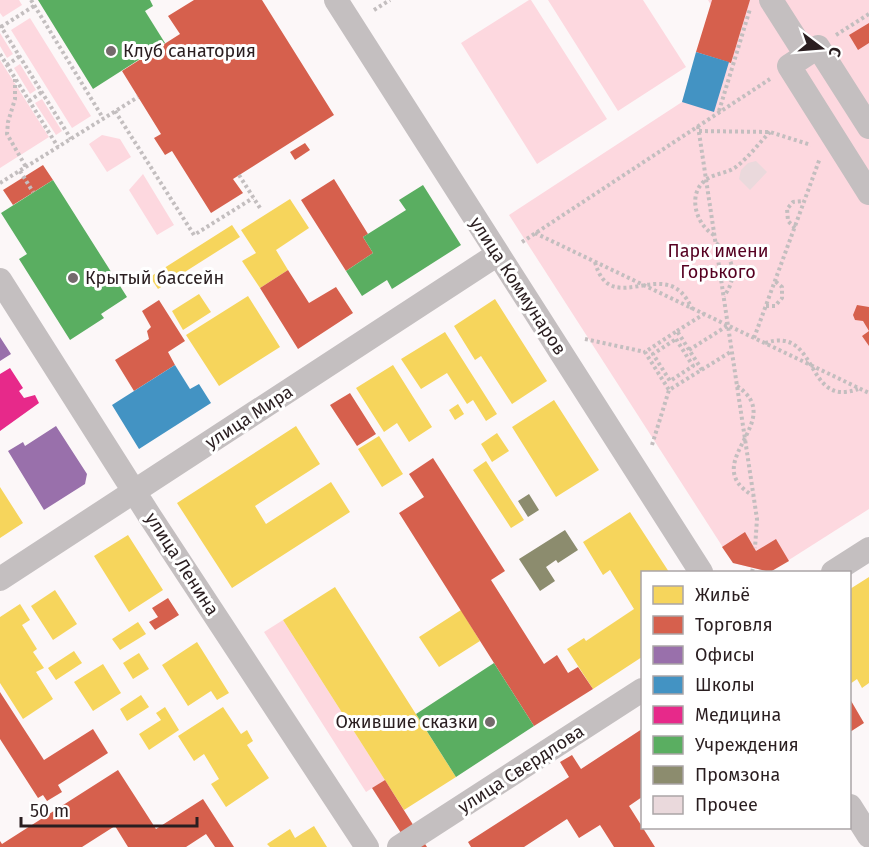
<svg xmlns="http://www.w3.org/2000/svg" width="869" height="847" viewBox="0 0 869 847" font-family="'Fira Sans',sans-serif">
  <style>
    .green { fill: #fdd8df }
    .homes { fill: #f6d55c }
    .shops { fill: #d6604d }
    .offices { fill: #9970ab }
    .schools { fill: #4393c3 }
    .health { fill: #e7298a }
    .public { fill: #5aae61 }
    .industry { fill: #8c8c6e }
    .building { fill: #ead9dc }
    .lines { fill: none; stroke-linecap: round; stroke-linejoin: round }
    .path { stroke: #c3bebf; stroke-width: 4; stroke-dasharray: 3 3; stroke-linecap: butt }
    .street { stroke: #c4bfc0; stroke-width: 24 }
    .poi-dot { fill: #746a6c; stroke: #fff; stroke-width: 2 }
    .labels { text-anchor: middle; stroke-width: 6; stroke-linejoin: round; paint-order: stroke }
    .poi-label { font-size: 18px; fill: #2a1e20; stroke: #fff; text-anchor: start }
    .park-label { font-size: 18px; fill: #560021; stroke: #fff }
    .street-label { font-size: 18px; fill: #2a1e20; stroke: #fff }
  </style>
  <rect width="100%" height="100%" fill="#fcf7f8"/>
  <!-- green -->
  <path class="green" d="M 0,0 L 19,0 L 22,5 L 3,17 L 0,13 Z
    M 529,0 L 531,0 L 607,119 L 537,164 L 461,43 Z
    M 548,0 L 643,0 L 686,67 L 618,111 Z
    M 708,0 L 869,0 L 869,509 L 770,572 L 733,563 L 509,215 L 682,102 L 711,5 Z
    M 30,18 L 91,116 L 72,128 L 11,30 Z
    M 0,33 L 13,54 L 7,58 L 0,46 Z
    M 0,60 L 49,137 L 0,168 Z
    M 20,64 L 36,90 L 30,94 L 14,68 Z
    M 42,99 L 62,131 L 56,135 L 35,103 Z
    M 102,135 L 120,139 L 131,157 L 107,172 L 89,144 Z
    M 143,174 L 174,225 L 157,235 L 129,190 Z
    M 283,620 L 385,780 L 366,792 L 264,632 Z"/>
  <!-- homes -->
  <path class="homes" d="M 290,199 L 309,228 L 276,250 L 288,270 L 260,288 L 242,261 L 256,253 L 241,230 Z
    M 232,225 L 240,237 L 158,289 L 150,277 Z
    M 199,294 L 211,312 L 183,330 L 172,311 Z
    M 248,296 L 280,347 L 219,386 L 186,335 Z
    M 495,299 L 547,381 L 512,404 L 481,356 L 475,360 L 454,326 Z
    M 445,332 L 497,414 L 486,421 L 473,400 L 467,404 L 447,373 L 421,389 L 401,359 Z
    M 393,365 L 432,427 L 409,442 L 397,423 L 384,432 L 356,388 Z
    M 554,400 L 599,470 L 556,497 L 512,427 Z
    M 458,404 L 464,414 L 455,420 L 449,410 Z
    M 296,426 L 320,464 L 255,506 L 266,524 L 331,482 L 350,512 L 232,588 L 177,503 Z
    M 497,433 L 509,451 L 492,462 L 481,444 Z
    M 379,436 L 403,474 L 382,487 L 358,449 Z
    M 486,461 L 524,520 L 511,528 L 473,470 Z
    M 0,487 L 23,523 L 0,538 Z
    M 630,512 L 669,572 L 642,572 L 642,657 L 593,689 L 567,649 L 584,638 L 586,641 L 634,609 L 610,570 L 603,575 L 583,542 Z
    M 128,535 L 163,590 L 129,612 L 94,556 Z
    M 869,577 L 869,683 L 862,688 L 857,679 L 850,684 L 850,589 Z
    M 335,587 L 456,777 L 404,810 L 283,620 Z
    M 55,590 L 77,624 L 53,640 L 31,606 Z
    M 20,604 L 30,620 L 22,625 L 37,649 L 33,652 L 44,668 L 36,672 L 53,699 L 23,719 L 0,683 L 0,617 Z
    M 461,610 L 480,641 L 439,667 L 419,637 Z
    M 138,622 L 146,634 L 120,650 L 112,639 Z
    M 197,642 L 229,693 L 217,700 L 211,691 L 188,706 L 162,665 Z
    M 74,651 L 82,663 L 56,680 L 48,668 Z
    M 139,653 L 149,669 L 133,679 L 123,663 Z
    M 103,664 L 121,693 L 93,711 L 74,682 Z
    M 141,695 L 149,707 L 127,721 L 120,709 Z
    M 165,707 L 179,730 L 149,750 L 139,734 L 161,720 L 156,713 Z
    M 223,707 L 241,734 L 247,730 L 253,741 L 247,745 L 269,778 L 226,807 L 211,784 L 219,779 L 204,754 L 194,761 L 178,736 Z
    M 314,826 L 327,847 L 270,847 L 267,844 L 290,829 L 295,838 Z"/>
  <!-- shops -->
  <path class="shops" d="M 194,0 L 262,0 L 334,115 L 233,179 L 243,193 L 211,213 L 172,151 L 165,155 L 154,138 L 161,134 L 122,71 L 180,34 L 168,16 Z
    M 712,0 L 750,0 L 731,63 L 696,52 Z
    M 869,23 L 869,43 L 858,50 L 849,35 Z
    M 305,143 L 310,150 L 295,160 L 290,152 Z
    M 43,165 L 53,180 L 13,205 L 3,190 Z
    M 334,179 L 368,234 L 363,237 L 373,253 L 346,271 L 301,200 Z
    M 288,270 L 309,303 L 336,287 L 353,313 L 298,349 L 260,288 Z
    M 159,300 L 185,341 L 168,352 L 175,365 L 134,391 L 115,360 L 149,339 L 147,331 L 151,327 L 142,311 Z
    M 857,305 L 869,307 L 869,346 L 862,336 L 869,331 L 863,321 L 855,320 L 853,315 Z
    M 350,393 L 376,434 L 357,446 L 330,405 Z
    M 433,458 L 505,571 L 491,580 L 544,664 L 557,655 L 568,673 L 578,667 L 593,689 L 534,726 L 399,513 L 424,497 L 409,474 Z
    M 745,532 L 756,551 L 776,539 L 789,561 L 770,572 L 733,563 L 722,547 Z
    M 168,598 L 179,615 L 155,630 L 149,622 L 158,617 L 152,608 Z
    M 0,692 L 44,760 L 93,729 L 108,753 L 58,785 L 62,792 L 47,801 L 43,795 L 38,798 L 0,739 Z
    M 850,699 L 864,723 L 850,732 Z
    M 642,729 L 642,797 L 629,806 L 655,847 L 614,847 L 600,825 L 579,838 L 567,819 L 524,847 L 471,847 L 468,842 L 569,777 L 560,762 L 572,755 L 581,769 Z
    M 118,770 L 156,829 L 203,799 L 234,847 L 215,847 L 206,834 L 186,847 L 128,847 L 115,826 L 82,847 L 0,847 L 0,841 L 2,844 Z
    M 385,780 L 427,847 L 410,847 L 372,788 Z"/>
  <!-- offices -->
  <path class="offices" d="M 0,337 L 11,354 L 0,361 Z
    M 56,426 L 87,474 L 85,484 L 44,510 L 8,451 L 23,442 L 25,446 Z"/>
  <!-- schools -->
  <path class="schools" d="M 696,52 L 729,62 L 714,112 L 682,102 Z
    M 175,365 L 190,389 L 199,384 L 211,403 L 139,449 L 112,405 Z"/>
  <!-- health -->
  <path class="health" d="M 10,368 L 23,388 L 19,391 L 24,398 L 35,395 L 39,403 L 0,431 L 0,374 Z"/>
  <!-- public -->
  <path class="public" d="M 38,0 L 150,0 L 153,6 L 145,11 L 165,43 L 93,89 Z
    M 53,180 L 127,297 L 101,314 L 104,318 L 70,340 L 19,259 L 27,254 L 1,213 Z
    M 423,185 L 461,245 L 392,289 L 387,280 L 362,296 L 346,271 L 373,253 L 363,237 L 406,210 L 399,200 Z
    M 494,663 L 534,726 L 456,777 L 416,714 Z"/>
  <!-- industry -->
  <path class="industry" d="M 529,494 L 539,510 L 528,517 L 518,501 Z
    M 565,530 L 578,550 L 558,563 L 556,560 L 546,567 L 555,581 L 540,591 L 519,559 Z"/>
  <!-- building -->
  <path class="building" d="M 756,161 L 767,172 L 750,190 L 739,179 L 741,170 L 748,163 Z"/>
  <g class="lines">
    <!-- path -->
    <path class="path" d="M 31,0 L 103,118
      M 374,10 L 390,0
      M 0,25 L 71,139
      M 1,27 L 34,6
      M 836,35 L 869,14
      M 0,54 L 58,147
      M 7,65 L 20,56
      M 15,79 L 15,99 L 8,122 L 7,134 L 26,167
      M 29,101 L 42,92
      M 115,111 L 194,235 L 253,198
      M 719,111 L 750,9
      M 698,126 L 757,519 L 755,548
      M 699,131 L 770,132 L 811,145
      M 20,171 L 33,192
      M 239,175 L 260,208
      M 0,183 L 138,97
      M 795,228 L 788,221 L 787,209 L 793,202 L 804,201
      M 535,233 L 869,393
      M 714,235 C 696,225 686,193 707,179 C 716,173 729,173 737,166 C 749,157 759,143 770,132
      M 522,242 L 770,79
      M 716,243 C 734,256 738,278 724,296
      M 595,262 C 611,322 667,250 692,309
      M 766,306 L 775,306 L 782,298 L 782,287 L 775,281
      M 677,331 L 704,314
      M 754,338 L 820,158
      M 585,339 L 645,352
      M 676,339 L 693,366 L 670,381 L 653,354 Z
      M 765,343 C 820,325 804,409 858,389
      M 689,350 L 727,326
      M 702,370 L 677,331 L 645,352 L 669,390 L 732,351
      M 737,386 C 789,421 697,462 752,495
      M 652,445 L 669,390
      M 752,572 L 753,568"/>
    <!-- street -->
    <path class="street" d="M 336,0 L 701,572
      M 771,0 L 806,55
      M 869,127 L 818,47 L 789,66 L 869,193
      M 0,280 L 149,515 L 367,847
      M 833,572 L 869,549
      M 0,579 L 498,254
      M 850,806 L 869,836
      M 399,847 L 642,690"/>
  </g>
  <!-- markers -->
  <g class="poi-dot">
    <circle cx="111" cy="51" r="6"/>
    <circle cx="73" cy="278" r="6"/>
    <circle cx="490" cy="722" r="6"/>
  </g>
  <g class="labels">
    <!-- poi labels -->
    <g class="poi-label">
      <text x="123" y="57">Клуб санатория</text>
      <text x="85" y="284">Крытый бассейн</text>
      <text x="478" y="728" text-anchor="end">Ожившие сказки</text>
    </g>
    <!-- park labels -->
    <g class="park-label">
      <text x="718" y="257">Парк имени<tspan x="718" dy="21">Горького</tspan></text>
    </g>
    <!-- street labels -->
    <g class="street-label">
      <text transform="translate(518 286) rotate(57)" y="6">улица Коммунаров</text>
      <text transform="translate(249 417) rotate(-33)" y="6">улица Мира</text>
      <text transform="translate(182 564) rotate(57)" y="6">улица Ленина</text>
      <text transform="translate(521 769) rotate(-33)" y="6">улица Свердлова</text>
    </g>
  </g>
  <!-- legend -->
  <rect x="641" y="571" width="210" height="258" fill="#ffffff" stroke="#aaa5a6" stroke-width="1.5"/>
  <rect x="653" y="586" width="30" height="18" fill="#f6d55c" stroke="#aaa5a6" stroke-width="1.5"/>
  <text x="695" y="601" font-size="18" fill="#2a1e20">Жильё</text>
  <rect x="653" y="616" width="30" height="18" fill="#d6604d" stroke="#aaa5a6" stroke-width="1.5"/>
  <text x="695" y="631" font-size="18" fill="#2a1e20">Торговля</text>
  <rect x="653" y="646" width="30" height="18" fill="#9970ab" stroke="#aaa5a6" stroke-width="1.5"/>
  <text x="695" y="661" font-size="18" fill="#2a1e20">Офисы</text>
  <rect x="653" y="676" width="30" height="18" fill="#4393c3" stroke="#aaa5a6" stroke-width="1.5"/>
  <text x="695" y="691" font-size="18" fill="#2a1e20">Школы</text>
  <rect x="653" y="706" width="30" height="18" fill="#e7298a" stroke="#aaa5a6" stroke-width="1.5"/>
  <text x="695" y="721" font-size="18" fill="#2a1e20">Медицина</text>
  <rect x="653" y="736" width="30" height="18" fill="#5aae61" stroke="#aaa5a6" stroke-width="1.5"/>
  <text x="695" y="751" font-size="18" fill="#2a1e20">Учреждения</text>
  <rect x="653" y="766" width="30" height="18" fill="#8c8c6e" stroke="#aaa5a6" stroke-width="1.5"/>
  <text x="695" y="781" font-size="18" fill="#2a1e20">Промзона</text>
  <rect x="653" y="796" width="30" height="18" fill="#ead9dc" stroke="#aaa5a6" stroke-width="1.5"/>
  <text x="695" y="811" font-size="18" fill="#2a1e20">Прочее</text>
  <!-- north arrow -->
  <g transform="translate(821 48) rotate(106)" stroke="#ffffff" stroke-width="4.5" paint-order="stroke">
  <path d="M0-4.5L10 22L0 15L-10 22Z" fill="#2a1e20"/>
  <text y="-9" font-size="16" font-weight="bold" text-anchor="middle" fill="#2a1e20">С</text>
  </g>
  <!-- scale -->
  <path d="M21 817v9h176v-9" fill="none" stroke="#2a1e20" stroke-width="3"/>
  <text x="30" y="817" font-size="18" fill="#2a1e20" stroke="#ffffff" stroke-width="4.5" paint-order="stroke">50 m</text>
</svg>
